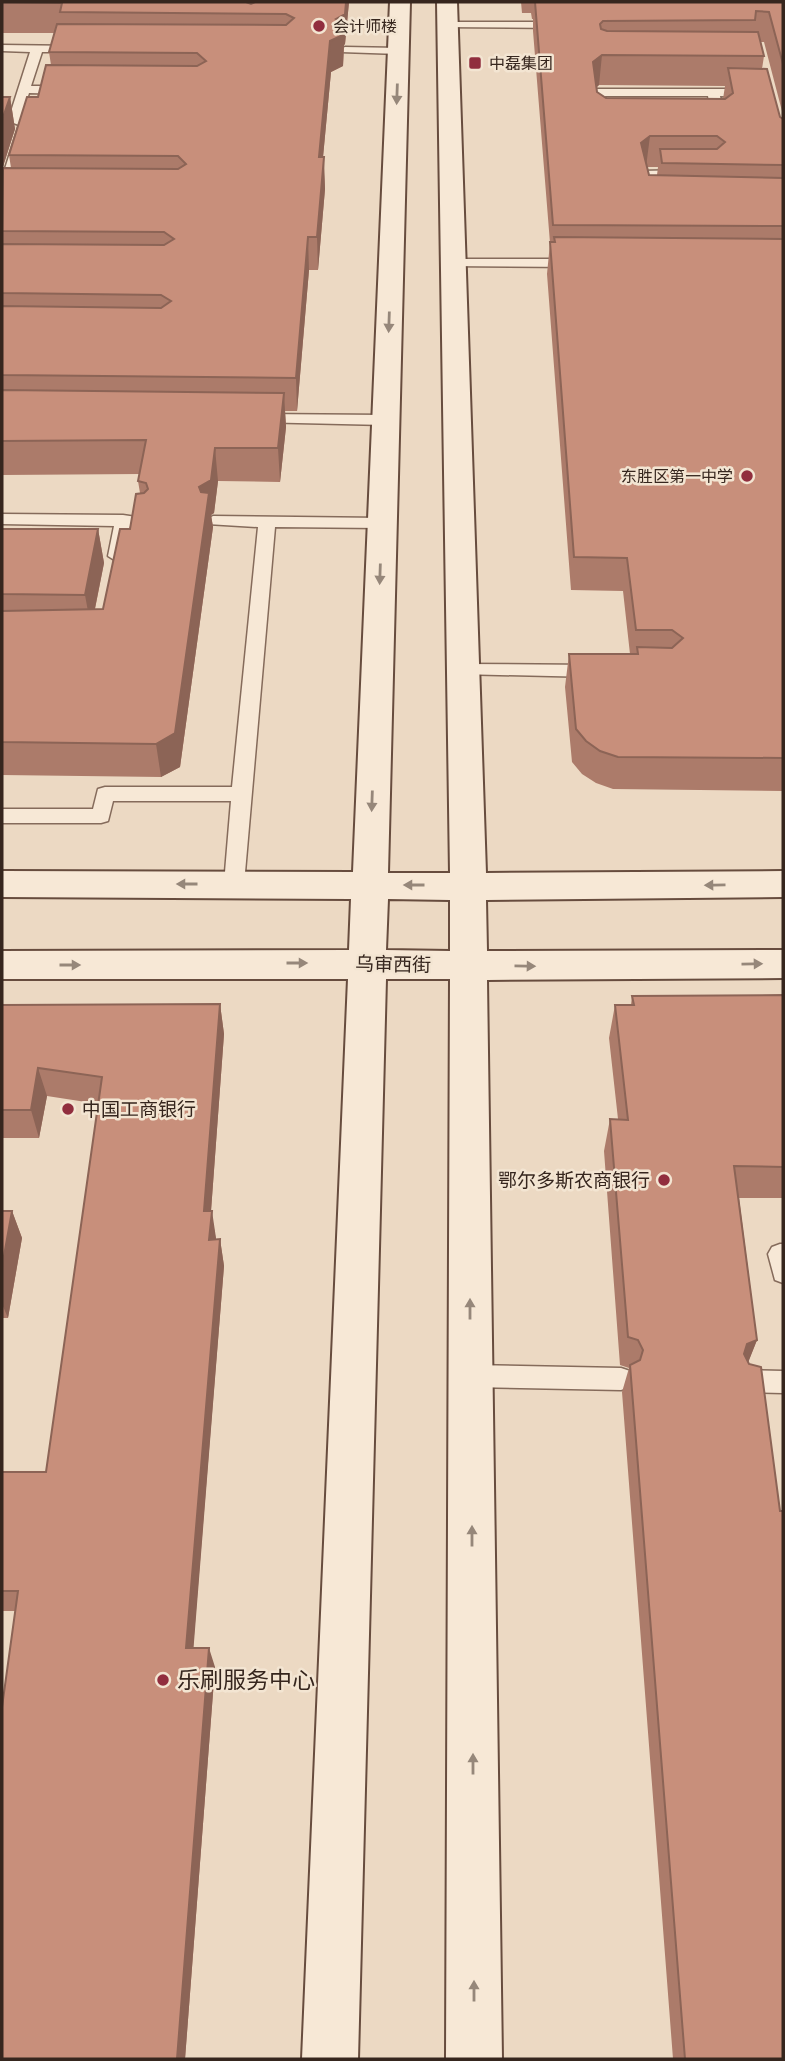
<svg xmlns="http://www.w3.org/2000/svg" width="785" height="2061" viewBox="0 0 785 2061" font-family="'Playfair Display','Noto Sans SC',serif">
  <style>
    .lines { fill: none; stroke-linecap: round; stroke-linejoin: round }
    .lane-casing { stroke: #856b5b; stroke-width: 3 }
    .secondary-casing { stroke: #674c3e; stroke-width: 4 }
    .lane { fill: #f7e8d6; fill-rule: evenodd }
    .secondary { fill: #f7e8d6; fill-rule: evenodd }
    .wall { fill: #ac7b6a; fill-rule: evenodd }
    .shaded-wall { fill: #8c6456 }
    .building { fill: #c88f7b; stroke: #8c6456; stroke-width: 2 }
    .oneway { fill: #96877a }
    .poi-dot { fill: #912e3e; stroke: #f3e5d2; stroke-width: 2.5 }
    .labels { text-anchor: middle; stroke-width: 5; stroke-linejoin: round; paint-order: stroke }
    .far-poi-label { font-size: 16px; fill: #36261e; stroke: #f3e5d2; text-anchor: start }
    .street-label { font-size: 19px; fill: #36261e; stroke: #f3e5d2 }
    .poi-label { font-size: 19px; fill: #36261e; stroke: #f3e5d2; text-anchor: start }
    .near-poi-label { font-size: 23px; fill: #36261e; stroke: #f3e5d2; text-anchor: start }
  </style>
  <rect width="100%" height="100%" fill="#ecd9c3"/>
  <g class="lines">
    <defs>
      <path id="lane" d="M 447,22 L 561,22 L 567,25 L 561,28 L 443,27 L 441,25 Z
        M 2,45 L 77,46 L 83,49 L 77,52 L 42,52 L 31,86 L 68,86 L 74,90 L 68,94 L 29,93 L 21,118 L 32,122 L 8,197 L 2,201 L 2,178 L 19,125 L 8,121 L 30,52 L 2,51 Z
        M 345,47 L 399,48 L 405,51 L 399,54 L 341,52 L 339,50 Z
        M 595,89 L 753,89 L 759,93 L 753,97 L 720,96 L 725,123 L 719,127 L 713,123 L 708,96 L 605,96 L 608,119 L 598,122 Z
        M 686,170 L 692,174 L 691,177 L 653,178 L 656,199 L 655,202 L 645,202 L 640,174 L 641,171 Z
        M 453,259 L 575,259 L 582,263 L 575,267 L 448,266 L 446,263 Z
        M 259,414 L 385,415 L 393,420 L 385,425 L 254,422 L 251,419 Z
        M 2,514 L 123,515 L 143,518 L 145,521 L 143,524 L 130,526 L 124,556 L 116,561 L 108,556 L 114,526 L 2,524 Z
        M 213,516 L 382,518 L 390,523 L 382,528 L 275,527 L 244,884 L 241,889 L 234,891 L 227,889 L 224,884 L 231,801 L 113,801 L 108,821 L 101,823 L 2,823 L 2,809 L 93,809 L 98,789 L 105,787 L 232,787 L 258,527 L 207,524 L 205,521 Z
        M 463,664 L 594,665 L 603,671 L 594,677 L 457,674 L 454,670 Z
        M 780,1244 L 783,1244 L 783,1283 L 775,1280 L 768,1254 L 772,1247 Z
        M 471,1365 L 621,1368 L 630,1371 L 633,1379 L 630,1387 L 621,1390 L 471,1387 L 462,1384 L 459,1376 L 462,1368 Z
        M 748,1370 L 783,1371 L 783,1393 L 748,1392 L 739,1389 L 736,1381 L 739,1373 Z"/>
      <path id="secondary" d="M 390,2 L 410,2 L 388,873 L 450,873 L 437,2 L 457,2 L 486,873 L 783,871 L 783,897 L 486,900 L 487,951 L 783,950 L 783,978 L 487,980 L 502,2059 L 446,2059 L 450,979 L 386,979 L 358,2059 L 302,2059 L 348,979 L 2,979 L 2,951 L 349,950 L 351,899 L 2,897 L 2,871 L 353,872 ZM 388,899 L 450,900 L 450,951 L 386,950 Z"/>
    </defs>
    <!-- lane casing -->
    <use href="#lane" class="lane-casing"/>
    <!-- secondary casing -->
    <use href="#secondary" class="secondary-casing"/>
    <!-- lane -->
    <use href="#lane" class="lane"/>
    <!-- secondary -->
    <use href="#secondary" class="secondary"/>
  </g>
  <!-- wall -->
  <path class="wall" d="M 2,2 L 249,2 L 249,3 L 251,4 L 255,2 L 349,2 L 345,44 L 344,45 L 343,66 L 331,72 L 323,157 L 325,189 L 318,270 L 309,270 L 297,411 L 285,411 L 286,427 L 280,482 L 218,481 L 214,513 L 211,515 L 213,527 L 180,767 L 161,777 L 2,775 L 2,529 L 98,529 L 104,563 L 95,609 L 103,609 L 130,529 L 140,493 L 138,481 L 140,474 L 2,475 L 2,97 L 10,97 L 15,129 L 2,169 L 11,168 L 9,155 L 38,97 L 51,65 L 49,52 L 54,33 L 2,33 Z
    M 521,2 L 783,2 L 783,115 L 764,42 L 760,42 L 764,56 L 762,69 L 780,117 L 783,119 L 783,791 L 613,789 L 596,783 L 582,774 L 572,762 L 565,687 L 569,654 L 630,654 L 623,591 L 571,590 L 547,274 L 550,243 L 533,31 L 533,19 L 532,19 L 531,13 L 522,13 ZM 599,85 L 725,86 L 723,99 L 606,98 L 597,92 L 597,87 ZM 647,167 L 658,167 L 657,175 L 649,175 Z
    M 783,995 L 783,1198 L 739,1198 L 757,1340 L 748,1362 L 783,2059 L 673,2059 L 622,1392 L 629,1368 L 620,1365 L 604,1151 L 610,1119 L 618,1119 L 609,1038 L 615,1005 L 631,1005 L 632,996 Z
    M 220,1004 L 224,1034 L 211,1211 L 216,1240 L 220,1239 L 224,1266 L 193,1648 L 215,1667 L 185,2059 L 2,2059 L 15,1611 L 2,1611 L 2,1472 L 46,1472 L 99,1104 L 47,1096 L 39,1138 L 2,1138 L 2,1005 Z
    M 2,1211 L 12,1211 L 22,1238 L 8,1318 L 2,1318 Z"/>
  <!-- shaded-wall -->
  <path class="shaded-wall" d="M 346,2 L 349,2 L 345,44 L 344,45 L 343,66 L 331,72 L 320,189 L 319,157 L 330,41 L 336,19 Z
    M 602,55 L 599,85 L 590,92 L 593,62 Z
    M 10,97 L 15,129 L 2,170 L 2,120 Z
    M 650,136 L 646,167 L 641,143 Z
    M 324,157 L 325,189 L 318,270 L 317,237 Z
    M 308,237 L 309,270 L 297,411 L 296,378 Z
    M 284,393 L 286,427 L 280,482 L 278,448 Z
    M 215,448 L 218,481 L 214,513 L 211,515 L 213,527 L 180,767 L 161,777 L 156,744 L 199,487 Z
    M 98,529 L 104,563 L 91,628 L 85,595 Z
    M 220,1004 L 224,1034 L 209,1238 L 204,1211 Z
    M 38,1068 L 47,1096 L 39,1138 L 31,1110 Z
    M 12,1211 L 22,1238 L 8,1318 L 2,1304 L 2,1267 Z
    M 212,1211 L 216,1238 L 214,1266 L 209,1240 Z
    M 220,1239 L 224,1266 L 192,1667 L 186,1648 Z
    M 757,1340 L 746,1368 L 737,1372 L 747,1344 Z
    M 209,1648 L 215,1667 L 185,2059 L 177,2059 Z"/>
  <!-- building -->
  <path class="building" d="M 2,2 L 246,2 L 251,4 L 255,2 L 346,2 L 345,14 L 336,19 L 344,24 L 343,35 L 330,41 L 319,157 L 324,157 L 317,237 L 308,237 L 296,378 L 2,375 L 2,306 L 161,308 L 171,301 L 161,295 L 2,293 L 2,244 L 164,245 L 174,239 L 164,232 L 2,231 L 3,168 L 178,169 L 186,164 L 178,156 L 9,155 L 27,97 L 38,97 L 46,65 L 197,66 L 206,61 L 197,53 L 49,52 L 57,24 L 286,25 L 294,18 L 286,14 L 60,12 L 62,3 Z
    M 535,2 L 783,2 L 783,64 L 769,12 L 756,11 L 755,20 L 603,21 L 600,24 L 601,29 L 607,31 L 758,32 L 764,56 L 602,55 L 593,62 L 597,92 L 606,98 L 725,99 L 733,93 L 728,68 L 767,69 L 780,117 L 783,119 L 783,165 L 662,163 L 660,149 L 717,149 L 725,142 L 717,136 L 650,136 L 641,143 L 649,175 L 783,178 L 783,226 L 553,225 Z
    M 2,97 L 10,97 L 2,120 Z
    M 554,237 L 783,239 L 783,758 L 618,757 L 600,751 L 586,741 L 576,729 L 569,654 L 638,654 L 637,647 L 672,648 L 683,638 L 672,630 L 636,630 L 627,558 L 574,557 L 550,242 L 555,242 Z
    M 2,390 L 284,393 L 278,448 L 215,448 L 211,480 L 199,487 L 201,492 L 209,493 L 175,733 L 156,744 L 2,742 L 2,611 L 103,609 L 120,529 L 130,529 L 136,494 L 144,493 L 148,489 L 146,483 L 138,481 L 146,440 L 2,441 Z
    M 2,529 L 98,529 L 85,595 L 2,594 Z
    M 783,995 L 783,1167 L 734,1166 L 757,1340 L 747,1344 L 744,1354 L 749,1364 L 761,1367 L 780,1511 L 783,1511 L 783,2059 L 685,2059 L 630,1365 L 640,1360 L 643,1350 L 638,1340 L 628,1337 L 610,1119 L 628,1120 L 615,1005 L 634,1005 L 632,996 Z
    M 220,1004 L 204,1211 L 212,1211 L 209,1240 L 220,1239 L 186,1648 L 209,1648 L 177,2059 L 2,2059 L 2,1707 L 18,1591 L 2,1591 L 2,1472 L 46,1472 L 102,1077 L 38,1068 L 31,1110 L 2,1110 L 2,1005 Z
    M 2,1211 L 12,1211 L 2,1267 Z"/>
  <!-- one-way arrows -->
  <defs><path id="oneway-solid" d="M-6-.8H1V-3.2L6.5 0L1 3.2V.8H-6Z" transform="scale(1.75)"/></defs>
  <g class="oneway">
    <use href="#oneway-solid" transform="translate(397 94) rotate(92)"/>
    <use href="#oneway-solid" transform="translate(389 322) rotate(92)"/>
    <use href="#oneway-solid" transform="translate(380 574) rotate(92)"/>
    <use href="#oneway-solid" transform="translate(372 801) rotate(92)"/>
    <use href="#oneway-solid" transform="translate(187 884) rotate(-180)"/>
    <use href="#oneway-solid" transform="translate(414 885) rotate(-180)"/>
    <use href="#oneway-solid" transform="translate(715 885) rotate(179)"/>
    <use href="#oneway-solid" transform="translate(297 963)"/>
    <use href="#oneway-solid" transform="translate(752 964) rotate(-1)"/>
    <use href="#oneway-solid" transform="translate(70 965)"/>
    <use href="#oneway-solid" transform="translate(525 966) rotate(1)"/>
    <use href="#oneway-solid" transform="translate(470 1309) rotate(-90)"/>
    <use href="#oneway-solid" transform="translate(472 1536) rotate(-90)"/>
    <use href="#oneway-solid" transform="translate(473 1764) rotate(-90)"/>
    <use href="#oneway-solid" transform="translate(474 1991) rotate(-90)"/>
  </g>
  <!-- markers -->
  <g class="poi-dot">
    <circle cx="319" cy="26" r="7"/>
    <rect x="468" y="56" width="14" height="14" rx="3.5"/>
    <circle cx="747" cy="476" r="7"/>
    <circle cx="68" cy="1109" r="7"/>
    <circle cx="664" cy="1180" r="7"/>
    <circle cx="163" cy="1680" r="7"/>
  </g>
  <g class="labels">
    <!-- far-poi labels -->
    <g class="far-poi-label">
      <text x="333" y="32">会计师楼</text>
      <text x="489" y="69">中磊集团</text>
      <text x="733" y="482" text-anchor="end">东胜区第一中学</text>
    </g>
    <!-- street labels -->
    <g class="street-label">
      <text transform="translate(393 964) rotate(1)" y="7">乌审西街</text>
    </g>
    <!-- poi labels -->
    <g class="poi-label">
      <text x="82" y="1116">中国工商银行</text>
      <text x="650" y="1187" text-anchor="end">鄂尔多斯农商银行</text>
    </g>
    <!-- near-poi labels -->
    <g class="near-poi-label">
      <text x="177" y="1688">乐刷服务中心</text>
    </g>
  </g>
  <!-- border -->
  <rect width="785" height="2061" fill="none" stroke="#36261e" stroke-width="7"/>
</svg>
